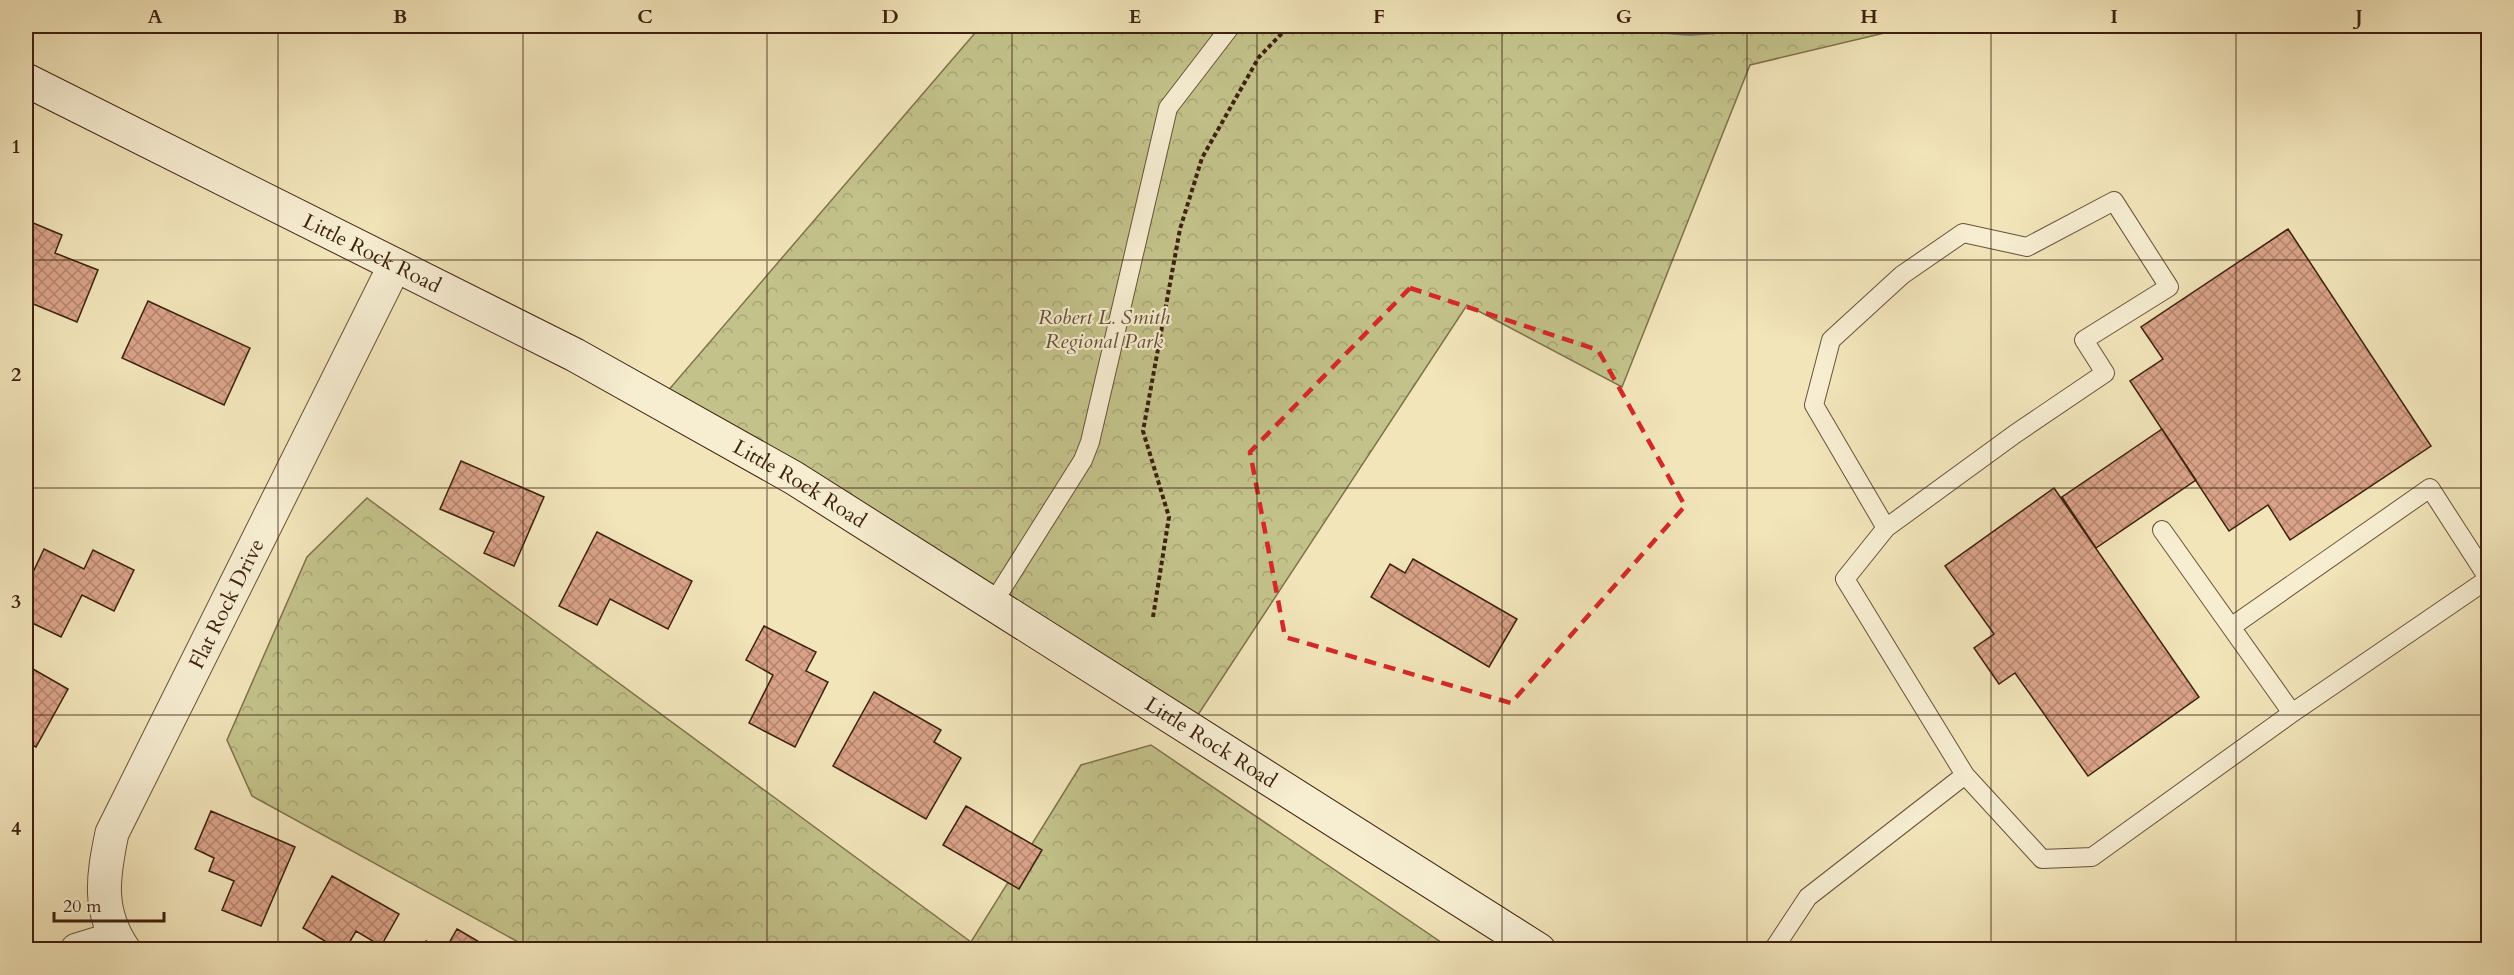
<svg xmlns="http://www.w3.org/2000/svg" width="2514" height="975" viewBox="0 0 2514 975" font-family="Cardo,serif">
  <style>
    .forest { fill: url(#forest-crowns); stroke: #80724c; stroke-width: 1.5 }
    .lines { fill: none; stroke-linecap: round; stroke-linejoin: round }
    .stream { stroke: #787e76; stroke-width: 10 }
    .building { fill: url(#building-cross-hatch); stroke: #3d210f; stroke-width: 1.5 }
    .lane-casing { stroke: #6a523a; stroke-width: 20 }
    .street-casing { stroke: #6a523a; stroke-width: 35 }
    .secondary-casing { stroke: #3d210f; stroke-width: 35 }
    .path { stroke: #3d210f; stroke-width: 4; stroke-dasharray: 4.5 3; stroke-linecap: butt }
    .lane { stroke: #f7eed2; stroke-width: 18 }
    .street { stroke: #f7eed2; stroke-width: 33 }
    .secondary { stroke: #f7eed2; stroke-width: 33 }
    .marked { fill: none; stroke: #d62828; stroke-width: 4.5; stroke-dasharray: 12 8; stroke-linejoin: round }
    .grid { fill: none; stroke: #3d210f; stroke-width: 1.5; stroke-opacity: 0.55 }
    .labels { text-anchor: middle; stroke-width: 4.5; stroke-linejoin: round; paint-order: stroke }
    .street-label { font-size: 21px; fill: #3d210f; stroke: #f7eed2 }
    .park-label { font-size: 21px; font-style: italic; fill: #655134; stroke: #f7eed2 }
    .neatline { fill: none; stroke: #3d210f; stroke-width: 2 }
    .grid-label { font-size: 20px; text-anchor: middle; font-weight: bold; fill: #3d210f }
  </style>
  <defs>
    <pattern id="forest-crowns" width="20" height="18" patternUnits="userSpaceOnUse" patternTransform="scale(1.5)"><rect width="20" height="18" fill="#c3c28a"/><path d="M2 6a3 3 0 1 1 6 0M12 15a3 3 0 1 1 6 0" fill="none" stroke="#a8a676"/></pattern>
    <pattern id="building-cross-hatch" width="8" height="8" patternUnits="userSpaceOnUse" patternTransform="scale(1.5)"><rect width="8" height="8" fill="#daa389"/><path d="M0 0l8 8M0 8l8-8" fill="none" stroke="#b2846e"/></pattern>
  </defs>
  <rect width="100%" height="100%" fill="#f2e5ba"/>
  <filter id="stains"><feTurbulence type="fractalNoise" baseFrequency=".00333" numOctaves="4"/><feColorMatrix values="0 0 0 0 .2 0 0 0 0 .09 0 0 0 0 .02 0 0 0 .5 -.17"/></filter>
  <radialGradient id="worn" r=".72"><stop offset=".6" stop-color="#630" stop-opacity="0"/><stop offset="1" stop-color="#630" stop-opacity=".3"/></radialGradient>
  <!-- forest -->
  <path class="forest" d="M 981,26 L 1914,26 L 1750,65 L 1622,387 L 1467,305 L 1190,727 L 660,400 Z
    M 367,498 L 971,942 L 1081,765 L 1151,745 L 1451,949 L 531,949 L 252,796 L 227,740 L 307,557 Z"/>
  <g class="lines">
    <!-- stream -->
    <path class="stream" d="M 1627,26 L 1690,31 L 1757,26"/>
  </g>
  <!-- building -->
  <path class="building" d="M 26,220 L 62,235 L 55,253 L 98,270 L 77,322 L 26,301 Z
    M 2288,229 L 2431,446 L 2290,540 L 2268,505 L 2229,531 L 2130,381 L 2163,359 L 2141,327 Z
    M 148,301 L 250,348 L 224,405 L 122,358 Z
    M 2162,429 L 2196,480 L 2096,548 L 2062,497 Z
    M 461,461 L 544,497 L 514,566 L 484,553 L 494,532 L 440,509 Z
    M 2054,488 L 2199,697 L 2088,776 L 2015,673 L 1999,684 L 1974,648 L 1994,634 L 1945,566 Z
    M 597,532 L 692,581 L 668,629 L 610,599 L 597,625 L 559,606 Z
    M 44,549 L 84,569 L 93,550 L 134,570 L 114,611 L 82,595 L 61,637 L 26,620 L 26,587 Z
    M 1413,559 L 1517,619 L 1489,667 L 1371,597 L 1390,564 L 1405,573 Z
    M 764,626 L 816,652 L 806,671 L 828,682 L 795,747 L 749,723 L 773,675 L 746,660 Z
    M 26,665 L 68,689 L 36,747 L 26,742 Z
    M 874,692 L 941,730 L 934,742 L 961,758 L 926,819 L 833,766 Z
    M 966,806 L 1042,850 L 1019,889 L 943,845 Z
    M 211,811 L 295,847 L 261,926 L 222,910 L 234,881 L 209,871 L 214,858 L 195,849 Z
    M 332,876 L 399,914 L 381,946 L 356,931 L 345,950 L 340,950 L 303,928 Z
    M 457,929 L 493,950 L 445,950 Z
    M 426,941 L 440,950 L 421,950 Z"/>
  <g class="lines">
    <defs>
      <path id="lane" d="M 2162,530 L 2292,713
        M 993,603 L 1083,460 L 1090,442 L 1168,108 L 1231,26
        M 2231,627 L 2430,488 L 2488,578
        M 1965,775 L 2042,859 L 2092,857 L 2292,713 L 2488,579
        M 1773,950 L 1808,897 L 1965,775 L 1845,579 L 1886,528 L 2015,434 L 2105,373 L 2084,340 L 2169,287 L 2114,201 L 2027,247 L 1963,233 L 1902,275 L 1831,340 L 1814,405 L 1886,528"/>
      <g id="street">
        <path d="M 77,950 L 116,938"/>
        <path id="s1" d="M 124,950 C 97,911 103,876 112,833 L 395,265"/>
      </g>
      <g id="secondary">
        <path id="s2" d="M 26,80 L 575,355 L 794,478 L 1539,950"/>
      </g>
    </defs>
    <!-- lane casing -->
    <use href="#lane" class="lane-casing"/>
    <!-- street casing -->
    <use href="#street" class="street-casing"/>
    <!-- secondary casing -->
    <use href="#secondary" class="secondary-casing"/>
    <!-- path -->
    <path class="path" d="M 1153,617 L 1169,517 L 1143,431 L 1180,229 L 1202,158 L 1259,57 L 1289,26"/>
    <!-- lane -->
    <use href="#lane" class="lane"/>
    <!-- street -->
    <use href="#street" class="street"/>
    <!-- secondary -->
    <use href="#secondary" class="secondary"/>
  </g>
  <!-- marked area -->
  <path class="marked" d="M 1410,288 L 1598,350 L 1685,506 L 1511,703 L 1285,637 L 1250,452 Z"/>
  <!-- grid -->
  <path class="grid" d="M 278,26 L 278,950M 523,26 L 523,950M 767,26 L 767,950M 1012,26 L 1012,950M 1257,26 L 1257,950M 1502,26 L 1502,950M 1747,26 L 1747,950M 1991,26 L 1991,950M 2236,26 L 2236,950M 26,260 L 2488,260M 26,488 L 2488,488M 26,715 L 2488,715"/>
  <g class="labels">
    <!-- street labels -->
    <g class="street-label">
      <text dy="7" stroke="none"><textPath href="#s2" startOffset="387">Little Rock Road</textPath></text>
      <text dy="7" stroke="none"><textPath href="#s2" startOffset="873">Little Rock Road</textPath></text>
      <text dy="7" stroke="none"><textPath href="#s1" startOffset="378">Flat Rock Drive</textPath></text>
      <text dy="7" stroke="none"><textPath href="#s2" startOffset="1359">Little Rock Road</textPath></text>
    </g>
    <!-- park labels -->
    <g class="park-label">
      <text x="1104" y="324">Robert L. Smith<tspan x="1104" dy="24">Regional Park</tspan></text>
    </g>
  </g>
  <!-- margin -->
  <rect width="2514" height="975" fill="none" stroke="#f2e5ba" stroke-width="66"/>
  <!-- scale -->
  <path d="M54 912v9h110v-9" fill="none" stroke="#3d210f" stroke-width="3"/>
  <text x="63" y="912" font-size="18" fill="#3d210f" stroke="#f7eed2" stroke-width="4.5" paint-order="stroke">20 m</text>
  <rect x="33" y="33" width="2448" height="909" class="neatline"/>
  <g class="grid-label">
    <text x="155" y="23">A</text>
    <text x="400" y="23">B</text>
    <text x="645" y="23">C</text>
    <text x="890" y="23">D</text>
    <text x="1135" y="23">E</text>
    <text x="1379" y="23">F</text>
    <text x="1624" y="23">G</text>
    <text x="1869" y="23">H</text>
    <text x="2114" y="23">I</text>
    <text x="2359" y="23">J</text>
    <text x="16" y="153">1</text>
    <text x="16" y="381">2</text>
    <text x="16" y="608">3</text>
    <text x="16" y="835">4</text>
  </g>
  <rect width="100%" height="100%" filter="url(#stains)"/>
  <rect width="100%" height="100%" fill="url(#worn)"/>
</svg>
